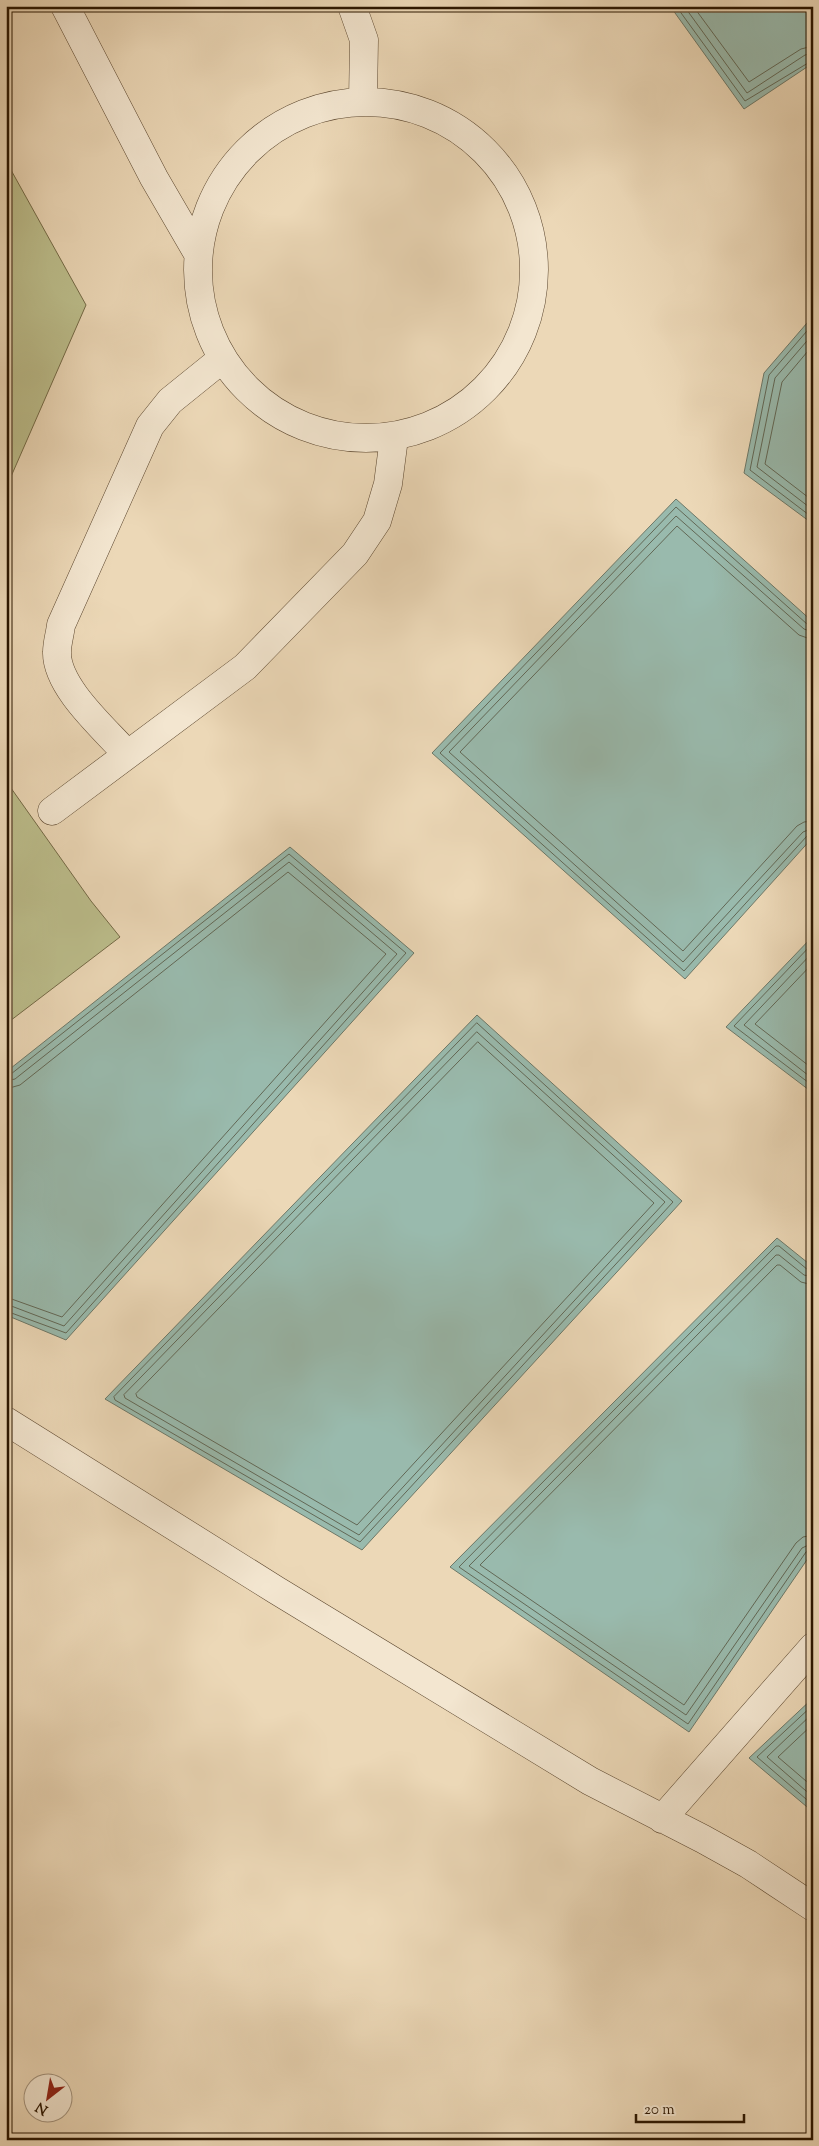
<svg xmlns="http://www.w3.org/2000/svg" width="819" height="2146" viewBox="0 0 819 2146" font-family="'Sorts Mill Goudy',serif">
  <style>
    .green { fill: #bcbe8c; stroke: #746a46 }
    .water { fill: #99baad; stroke: #6d7868 }
    .lines { fill: none; stroke-linecap: round; stroke-linejoin: round }
    .shore { stroke: #626856; stroke-width: 1 }
    .minor-casing { stroke: #5b462e; stroke-width: 29 }
    .minor { stroke: #f3e6d0; stroke-width: 28 }
  </style>
  <rect width="100%" height="100%" fill="#ecd8b7"/>
  <filter id="stains"><feTurbulence type="fractalNoise" baseFrequency=".004" numOctaves="4"/><feColorMatrix values="0 0 0 0 .2 0 0 0 0 .09 0 0 0 0 .02 0 0 0 .5 -.17"/></filter>
  <radialGradient id="worn" r=".72"><stop offset=".6" stop-color="#630" stop-opacity="0"/><stop offset="1" stop-color="#630" stop-opacity=".3"/></radialGradient>
  <!-- green -->
  <path class="green" d="M 6,161 L 86,305 L 6,488 Z
    M 6,781 L 91,901 L 120,937 L 6,1024 Z"/>
  <!-- water -->
  <path class="water" d="M 670,6 L 813,6 L 813,63 L 744,109 Z
    M 813,316 L 813,524 L 744,473 L 764,373 Z
    M 676,499 L 813,622 L 813,837 L 685,979 L 432,753 Z
    M 290,847 L 414,953 L 66,1340 L 6,1315 L 6,1072 Z
    M 813,936 L 813,1093 L 726,1027 Z
    M 477,1015 L 682,1201 L 362,1550 L 105,1399 Z
    M 777,1238 L 813,1267 L 813,1551 L 689,1732 L 450,1567 Z
    M 813,1698 L 813,1812 L 749,1758 Z"/>
  <g class="lines">
    <!-- shore -->
    <path class="shore" d="M 676,6 L 745,101 L 813,60
      M 684,6 L 747,93 L 805,55 L 813,53
      M 693,6 L 749,82 L 801,49 L 813,46
      M 813,324 L 769,375 L 750,470 L 813,518
      M 813,334 L 775,378 L 757,467 L 813,510
      M 813,345 L 782,382 L 765,464 L 813,501
      M 813,626 L 807,624 L 676,507 L 440,753 L 684,971 L 807,836 L 813,834
      M 813,632 L 804,629 L 676,516 L 449,752 L 683,962 L 803,832 L 813,828
      M 813,640 L 799,635 L 677,526 L 460,752 L 683,951 L 797,826 L 804,822 L 813,821
      M 813,943 L 734,1026 L 813,1086
      M 813,952 L 744,1025 L 813,1079
      M 813,963 L 755,1024 L 813,1069
      M 477,1023 L 673,1202 L 360,1542 L 115,1400 L 114,1397 Z
      M 477,1032 L 665,1202 L 359,1535 L 125,1398 L 124,1395 Z
      M 478,1042 L 654,1203 L 357,1525 L 137,1397 L 136,1394 Z
      M 6,1075 L 11,1074 L 289,854 L 406,953 L 66,1333 L 6,1311
      M 6,1081 L 15,1079 L 289,862 L 397,954 L 64,1326 L 6,1304
      M 6,1089 L 20,1085 L 288,872 L 386,954 L 62,1317 L 6,1297
      M 813,1271 L 808,1270 L 779,1246 L 776,1246 L 459,1567 L 688,1724 L 806,1552 L 813,1549
      M 813,1277 L 804,1275 L 779,1255 L 776,1255 L 469,1566 L 686,1715 L 802,1548 L 813,1543
      M 813,1285 L 801,1282 L 780,1265 L 777,1265 L 480,1565 L 684,1705 L 796,1543 L 803,1537 L 813,1535
      M 813,1705 L 757,1757 L 813,1805
      M 813,1713 L 767,1757 L 813,1797
      M 813,1724 L 778,1757 L 813,1787"/>
    <defs>
      <path id="minor" d="M 65,6 L 154,178 L 197,252
        M 352,6 L 364,40 L 363,100
        M198 270a168 168 0 1 1 336 0a168 168 0 1 1-336 0Z
        M 127,754 C 105,729 56,687 57,652 C 57,643 60,634 61,625 L 150,426 L 170,401 L 222,359
        M 52,811 L 245,667 L 355,554 L 377,521 L 388,484 L 394,438
        M 6,1421 L 276,1590 L 590,1781 L 703,1839 L 748,1864 L 813,1907
        M 662,1819 L 813,1647"/>
    </defs>
    <!-- minor casing -->
    <use href="#minor" class="minor-casing"/>
    <!-- minor -->
    <use href="#minor" class="minor"/>
  </g>
  <!-- margin -->
  <rect width="819" height="2146" fill="none" stroke="#ecd8b7" stroke-width="25"/>
  <rect x="8" y="8" width="804" height="2131" fill="none" stroke="#2b1600" stroke-width="2.5"/>
  <rect x="12" y="12" width="794" height="2121" fill="none" stroke="#2b1600"/>
  <!-- north arrow -->
  <g transform="translate(48 2098) rotate(211)"><circle r="24" fill="#f3e6d0" stroke="#a3937d"/>
  <path d="M0-4L9 19L0 12L-9 19Z" fill="#8f2418"/>
  <text y="-8" font-size="14" font-weight="bold" text-anchor="middle" fill="#2b1600">N</text>
  </g>
  <!-- scale -->
  <path d="M636 2114v8h108v-8" fill="none" stroke="#2b1600" stroke-width="2.5"/>
  <text x="644" y="2114" font-size="15" fill="#2b1600" stroke="#f3e6d0" stroke-width="4" paint-order="stroke">20 m</text>
  <rect width="100%" height="100%" filter="url(#stains)"/>
  <rect width="100%" height="100%" fill="url(#worn)"/>
</svg>
